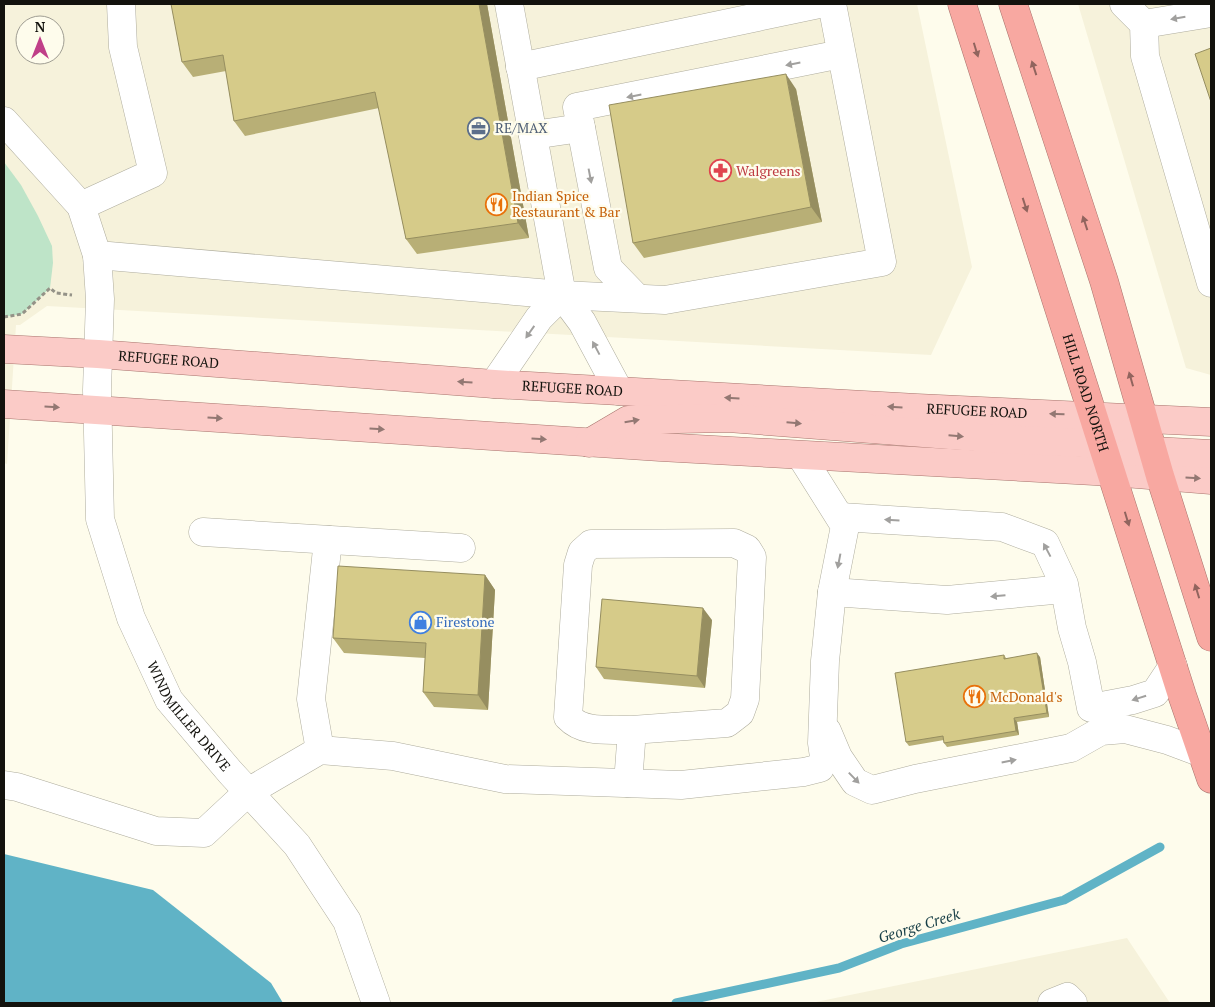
<svg xmlns="http://www.w3.org/2000/svg" width="1215" height="1007" viewBox="0 0 1215 1007" font-family="'PT Serif',serif">
  <style>
    .built { fill: #f6f2db; fill-rule: evenodd }
    .green { fill: #bee4c8 }
    .water { fill: #60b3c6 }
    .lines { fill: none; stroke-linecap: round; stroke-linejoin: round }
    .stream { stroke: #60b3c6; stroke-width: 9 }
    .minor-casing { stroke: #aeac9d; stroke-width: 29 }
    .major-casing { stroke: #a8746d; stroke-width: 29 }
    .highway-casing { stroke: #a8746d; stroke-width: 29 }
    .path { stroke: #949287; stroke-width: 3; stroke-dasharray: 4 2.5; stroke-linecap: butt }
    .minor { stroke: #fff; stroke-width: 28 }
    .major { stroke: #fbcbc7; stroke-width: 28 }
    .highway { stroke: #f8a8a1; stroke-width: 28 }
    .wall { fill: #b8af76 }
    .shaded-wall { fill: #968e60 }
    .building { fill: #d6cb89; stroke: #968e60 }
    .oneway { fill: #a1a09e }
    .oneway2 { fill: #91645e }
    .oneway3 { fill: #937873 }
    .labels { text-anchor: middle; stroke-width: 4.5; stroke-linejoin: round; paint-order: stroke }
    .service-label { font-size: 14px; fill: #4e5e75; stroke: #fefcec; text-anchor: start }
    .health-label { font-size: 14px; fill: #be3a42; stroke: #fefcec; text-anchor: start }
    .food-label { font-size: 14px; fill: #c56008; stroke: #fefcec; text-anchor: start }
    .street-label { font-size: 14px; fill: #13120d; stroke: #fefcec }
    .shop-label { font-size: 14px; fill: #366cbe; stroke: #fefcec; text-anchor: start }
    .water-label { font-size: 15px; font-style: italic; fill: #183f47; stroke: #fefcec }
  </style>
  <rect width="100%" height="100%" fill="#fefcec"/>
  <!-- built -->
  <path class="built" d="M 4,4 L 917,4 L 972,267 L 931,355 L 47,306 L 20,325 L 16,325 L 7,464 L 4,463 ZM 25,25 L 55,25 L 55,55 L 25,55 Z
    M 1078,4 L 1211,4 L 1211,375 L 1186,368 Z
    M 1127,938 L 1170,1003 L 811,1003 Z"/>
  <!-- green -->
  <path class="green" d="M 4,162 L 21,185 L 38,216 L 52,246 L 53,263 L 50,288 L 22,314 L 4,317 Z"/>
  <!-- water -->
  <path class="water" d="M 4,854 L 153,890 L 271,983 L 283,1003 L 4,1003 Z"/>
  <g class="lines">
    <!-- stream -->
    <path class="stream" d="M 676,1003 L 839,968 L 901,944 L 1064,900 L 1160,847"/>
    <defs>
      <g id="minor">
        <path d="M 509,4 L 562,295 L 582,322 L 619,391"/>
        <path d="M 1124,4 L 1144,24 L 1145,56 L 1211,283"/>
        <path d="M 1144,24 L 1211,13"/>
        <path d="M 520,67 L 819,4"/>
        <path id="s1" d="M 4,121 L 81,206 L 97,255 L 100,299 L 97,390 L 100,519 L 131,618 L 169,700 L 230,772 L 297,845 L 347,921 L 376,1003"/>
        <path d="M 533,135 L 581,128"/>
        <path d="M 81,206 L 153,173 L 123,47 L 121,4"/>
        <path d="M 97,255 L 562,295 L 665,300 L 882,262 L 832,4"/>
        <path d="M 637,298 L 608,268 L 577,107 L 841,54"/>
        <path d="M 494,384 L 539,318 L 562,295"/>
        <path d="M 841,517 L 1002,527 L 1045,543 L 1064,584 L 1072,628 L 1082,662 L 1091,708 L 1133,700 L 1155,693 L 1173,666"/>
        <path d="M 203,532 L 461,548"/>
        <path d="M 832,592 L 947,600 L 1064,589"/>
        <path d="M 827,731 L 838,757 L 855,782 L 872,790 L 915,779 L 1071,748 L 1101,731 L 1125,729 L 1167,740 L 1202,753"/>
        <path d="M 320,750 L 311,699 L 328,540"/>
        <path d="M 628,783 L 632,730 L 727,723 L 740,713 L 745,699 L 752,557 L 747,549 L 734,543 L 591,544 L 582,552 L 578,565 L 568,717 C 584,734 610,729 632,730"/>
        <path d="M 4,785 L 17,787 L 156,831 L 204,833 L 248,792 L 320,750 L 393,756 L 505,779 L 681,785 L 804,772 L 820,768 L 824,757 L 822,743 L 825,661 L 832,592 L 845,526 L 801,456"/>
        <path d="M 1052,1003 L 1067,997 L 1073,1003"/>
      </g>
      <g id="major">
        <path id="s2" d="M 4,349 L 98,354 L 494,384 L 917,408 L 1211,422"/>
        <path d="M 4,404 L 660,447 L 1112,472 L 1211,480"/>
        <path d="M 589,443 L 628,420 L 728,418 L 1002,439 L 1103,444 L 1128,436 L 1139,426 L 1143,418"/>
        <path d="M 1130,452 L 1153,451 L 1211,454"/>
      </g>
      <g id="highway">
        <path id="s3" d="M 962,4 L 1182,695 L 1211,779"/>
        <path d="M 1013,4 L 1104,281 L 1160,476 L 1211,637"/>
      </g>
    </defs>
    <!-- minor casing -->
    <use href="#minor" class="minor-casing"/>
    <!-- major casing -->
    <use href="#major" class="major-casing"/>
    <!-- highway casing -->
    <use href="#highway" class="highway-casing"/>
    <!-- path -->
    <path class="path" d="M 4,317 L 22,314 L 50,288 L 56,293 L 72,295"/>
    <!-- minor -->
    <use href="#minor" class="minor"/>
    <!-- major -->
    <use href="#major" class="major"/>
    <!-- highway -->
    <use href="#highway" class="highway"/>
  </g>
  <!-- wall -->
  <path class="wall" d="M 487,4 L 529,238 L 417,254 L 406,239 L 379,108 L 245,136 L 234,121 L 226,71 L 193,77 L 182,62 Z
    M 796,89 L 822,222 L 644,258 L 633,243 Z
    M 485,575 L 495,590 L 488,710 L 434,707 L 423,692 L 425,658 L 344,653 L 333,638 Z
    M 712,620 L 705,688 L 604,679 L 596,667 Z
    M 1004,655 L 1006,658 L 1040,657 L 1049,717 L 1017,722 L 1019,735 L 947,747 L 944,743 L 944,740 L 909,746 L 906,742 Z"/>
  <!-- shaded-wall -->
  <path class="shaded-wall" d="M 479,4 L 487,4 L 529,238 L 518,223 Z
    M 786,74 L 796,89 L 822,222 L 811,207 Z
    M 485,575 L 495,590 L 488,710 L 478,695 Z
    M 703,608 L 712,620 L 705,688 L 697,676 Z
    M 1037,653 L 1040,657 L 1049,717 L 1047,713 Z
    M 1014,718 L 1017,722 L 1019,735 L 1016,731 Z"/>
  <!-- building -->
  <path class="building" d="M 171,4 L 479,4 L 518,223 L 406,239 L 375,92 L 234,121 L 223,55 L 182,62 Z
    M 1211,48 L 1211,102 L 1195,54 Z
    M 786,74 L 811,207 L 633,243 L 609,105 Z
    M 338,566 L 485,575 L 478,695 L 423,692 L 426,643 L 333,638 Z
    M 602,599 L 703,608 L 697,676 L 596,667 Z
    M 1037,653 L 1047,713 L 1014,718 L 1016,731 L 944,743 L 943,736 L 906,742 L 895,673 L 1004,655 L 1004,659 Z"/>
  <!-- one-way arrows -->
  <defs><path id="oneway-solid" d="M-6-.8H1V-3.2L6.5 0L1 3.2V.8H-6Z" transform="scale(1.25)"/></defs>
  <g class="oneway">
    <use href="#oneway-solid" transform="translate(1178 18) rotate(170)"/>
    <use href="#oneway-solid" transform="translate(793 64) rotate(169)"/>
    <use href="#oneway-solid" transform="translate(634 96) rotate(169)"/>
    <use href="#oneway-solid" transform="translate(590 176) rotate(79)"/>
    <use href="#oneway-solid" transform="translate(530 332) rotate(125)"/>
    <use href="#oneway-solid" transform="translate(596 348) rotate(-118)"/>
    <use href="#oneway-solid" transform="translate(892 520) rotate(-177)"/>
    <use href="#oneway-solid" transform="translate(1047 550) rotate(-118)"/>
    <use href="#oneway-solid" transform="translate(839 561) rotate(101)"/>
    <use href="#oneway-solid" transform="translate(998 596) rotate(175)"/>
    <use href="#oneway-solid" transform="translate(1139 698) rotate(162)"/>
    <use href="#oneway-solid" transform="translate(1009 761) rotate(-11)"/>
    <use href="#oneway-solid" transform="translate(854 778) rotate(46)"/>
  </g>
  <g class="oneway2">
    <use href="#oneway-solid" transform="translate(976 50) rotate(73)"/>
    <use href="#oneway-solid" transform="translate(1034 68) rotate(-108)"/>
    <use href="#oneway-solid" transform="translate(1025 205) rotate(72)"/>
    <use href="#oneway-solid" transform="translate(1085 223) rotate(-108)"/>
    <use href="#oneway-solid" transform="translate(1131 379) rotate(-106)"/>
    <use href="#oneway-solid" transform="translate(1127 519) rotate(73)"/>
    <use href="#oneway-solid" transform="translate(1197 591) rotate(-107)"/>
  </g>
  <g class="oneway3">
    <use href="#oneway-solid" transform="translate(465 382) rotate(-176)"/>
    <use href="#oneway-solid" transform="translate(732 398) rotate(-177)"/>
    <use href="#oneway-solid" transform="translate(52 407) rotate(4)"/>
    <use href="#oneway-solid" transform="translate(895 407) rotate(-177)"/>
    <use href="#oneway-solid" transform="translate(1057 414) rotate(-178)"/>
    <use href="#oneway-solid" transform="translate(215 418) rotate(4)"/>
    <use href="#oneway-solid" transform="translate(632 421) rotate(-10)"/>
    <use href="#oneway-solid" transform="translate(794 423) rotate(5)"/>
    <use href="#oneway-solid" transform="translate(377 429) rotate(4)"/>
    <use href="#oneway-solid" transform="translate(956 436) rotate(5)"/>
    <use href="#oneway-solid" transform="translate(539 439) rotate(4)"/>
    <use href="#oneway-solid" transform="translate(1193 478) rotate(4)"/>
  </g>
  <!-- icons -->
  <defs>
    <symbol id="office-ring" viewBox="-11 -11 22 22"><circle r="9.5" fill="#fefcec" stroke="#5c6f8a" stroke-width="1.5"/><path d="M-6-3h4V-5.5h4V-3h4V5H-6ZM-1-4.5V-3h2v-1.5ZM-6 0V1H6V0Z" fill="#5c6f8a"/></symbol>
    <symbol id="pharmacy-ring" viewBox="-11 -11 22 22"><circle r="9.5" fill="#fefcec" stroke="#e0444e" stroke-width="1.5"/><path d="M-2-6h4v4h4v4h-4v4h-4v-4h-4v-4h4Z" fill="#e0444e"/></symbol>
    <symbol id="restaurant-ring" viewBox="-11 -11 22 22"><circle r="9.5" fill="#fefcec" stroke="#e8710a" stroke-width="1.5"/><path d="M-5-6h1v4h1v-4h1v4h1v-4h1v5L-1.5 .5V6h-2V.5L-5-1ZM5-6V6H3V1.5H1.5Q1.5-4 5-6Z" fill="#e8710a"/></symbol>
    <symbol id="shop-ring" viewBox="-11 -11 22 22"><circle r="9.5" fill="#fefcec" stroke="#3f7fe0" stroke-width="1.5"/><path d="M-5-2.5h2.3a2.7 3.5 0 0 1 5.4 0H5L5.5 6h-11ZM-1.5-2.5h3a1.5 2.3 0 0 0-3 0Z" fill="#3f7fe0"/></symbol>
  </defs>
  <g fill-rule="evenodd">
    <use href="#office-ring" x="466" y="116" width="25" height="25"/>
    <use href="#pharmacy-ring" x="708" y="158" width="25" height="25"/>
    <use href="#restaurant-ring" x="484" y="192" width="25" height="25"/>
    <use href="#shop-ring" x="408" y="610" width="25" height="25"/>
    <use href="#restaurant-ring" x="962" y="684" width="25" height="25"/>
  </g>
  <g class="labels">
    <!-- service labels -->
    <g class="service-label">
      <text x="495" y="133">RE/MAX</text>
    </g>
    <!-- health labels -->
    <g class="health-label">
      <text x="736" y="176">Walgreens</text>
    </g>
    <!-- food labels -->
    <g class="food-label">
      <text x="512" y="201">Indian Spice<tspan x="512" dy="16">Restaurant &amp; Bar</tspan></text>
      <text x="990" y="702">McDonald's</text>
    </g>
    <!-- street labels -->
    <g class="street-label">
      <text dy="5" stroke="none"><textPath href="#s2" startOffset="165">REFUGEE ROAD</textPath></text>
      <text dy="5" stroke="none"><textPath href="#s2" startOffset="570">REFUGEE ROAD</textPath></text>
      <text dy="5" stroke="none"><textPath href="#s3" startOffset="408">HILL ROAD NORTH</textPath></text>
      <text dy="5" stroke="none"><textPath href="#s2" startOffset="975">REFUGEE ROAD</textPath></text>
      <text dy="5" stroke="none"><textPath href="#s1" startOffset="649">WINDMILLER DRIVE</textPath></text>
    </g>
    <!-- shop labels -->
    <g class="shop-label">
      <text x="436" y="627">Firestone</text>
    </g>
    <!-- water labels -->
    <g class="water-label">
      <text transform="translate(919 926) rotate(-17)" y="5">George Creek</text>
    </g>
  </g>
  <!-- border -->
  <rect width="1215" height="1007" fill="none" stroke="#13120d" stroke-width="10"/>
  <!-- north arrow -->
  <g transform="translate(40 40)"><circle r="24" fill="#fefcec" stroke="#a09e93"/>
  <path d="M0-4L9 19L0 12L-9 19Z" fill="#c03f88"/>
  <text y="-8" font-size="14" font-weight="bold" text-anchor="middle" fill="#13120d">N</text>
  </g>
</svg>
